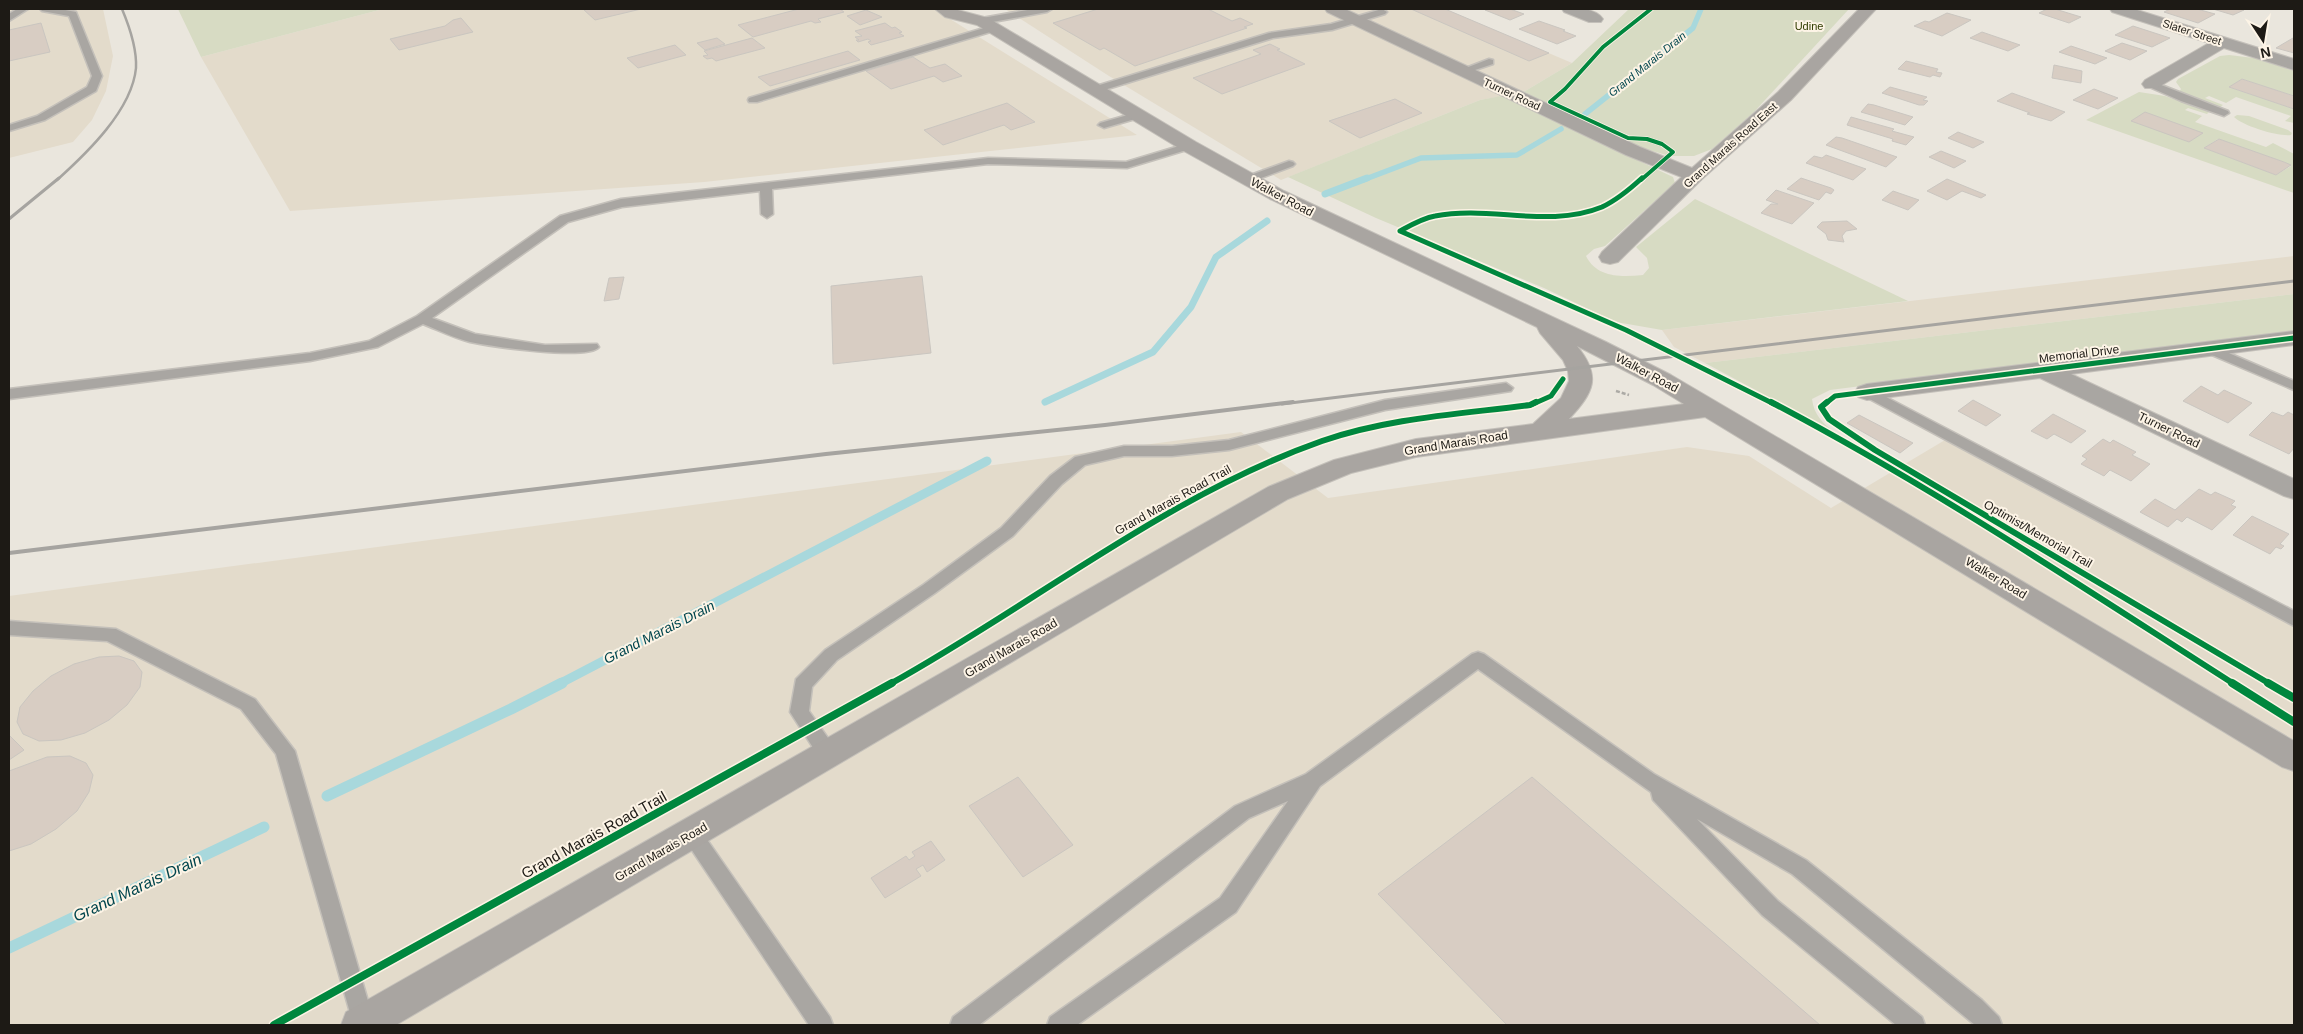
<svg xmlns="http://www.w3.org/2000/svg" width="2303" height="1034" viewBox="0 0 2303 1034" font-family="Arial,sans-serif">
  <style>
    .built { fill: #e3dbcb }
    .green { fill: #d7dbc3; fill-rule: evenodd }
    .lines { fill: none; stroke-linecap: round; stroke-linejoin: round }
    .stream-far3 { stroke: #a8d8dc; stroke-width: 5.5 }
    .stream-far2 { stroke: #a8d8dc; stroke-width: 7 }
    .stream-far1 { stroke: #a8d8dc; stroke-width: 9 }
    .stream { stroke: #a8d8dc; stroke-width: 11 }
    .building { fill: #d8cdc3; stroke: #cac6c0 }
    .lane-casing { stroke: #c4c0ba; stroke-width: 3 }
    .street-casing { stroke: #c4c0ba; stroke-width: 2 }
    .secondary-casing { stroke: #c4c0ba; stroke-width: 2 }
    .path { stroke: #acaaa5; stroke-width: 2.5; stroke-dasharray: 4 2; stroke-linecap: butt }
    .lane { fill: #a9a6a2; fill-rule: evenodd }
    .street { fill: #a9a6a2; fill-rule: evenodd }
    .secondary { fill: #a9a5a1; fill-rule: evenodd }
    .rail-far2 { stroke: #a6a4a0; stroke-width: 2.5 }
    .rail-far1 { stroke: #a6a4a0; stroke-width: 3 }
    .rail { stroke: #a6a4a0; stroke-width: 4 }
    .cycleway-far3-casing { stroke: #fdf4e6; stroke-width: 5.5 }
    .cycleway-far2-casing { stroke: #fdf4e6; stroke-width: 8 }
    .cycleway-far1-casing { stroke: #fdf4e6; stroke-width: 9 }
    .cycleway-casing { stroke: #fdf4e6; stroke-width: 11 }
    .cycleway-far3 { stroke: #00873e; stroke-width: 4 }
    .cycleway-far2 { stroke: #00873e; stroke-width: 5 }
    .cycleway-far1 { stroke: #00873e; stroke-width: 6 }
    .cycleway { stroke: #00873e; stroke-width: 8 }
    .labels { text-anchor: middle; stroke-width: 4; stroke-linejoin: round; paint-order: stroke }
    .far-park-label { font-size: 11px; fill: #313d00; stroke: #fdf4e6 }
    .far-street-label { font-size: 11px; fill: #1d1a15; stroke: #fdf4e6 }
    .far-water-label { font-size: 11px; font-style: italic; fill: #00454d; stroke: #fdf4e6 }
    .street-label { font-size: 12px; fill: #1d1a15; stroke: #fdf4e6 }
    .water-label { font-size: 14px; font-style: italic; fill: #00454d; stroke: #fdf4e6 }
    .near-street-label { font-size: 15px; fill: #1d1a15; stroke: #fdf4e6 }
    .near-water-label { font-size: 16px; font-style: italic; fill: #00454d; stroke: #fdf4e6 }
  </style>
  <rect width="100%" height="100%" fill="#eae6dd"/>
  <!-- built -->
  <path class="built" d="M 9,9 L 103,9 L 113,56 L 106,91 L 92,120 L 73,142 L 9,158 Z
    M 383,9 L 934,9 L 1137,135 L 704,182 L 290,211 L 201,57 Z
    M 1005,9 L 1445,9 L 1572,63 L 1522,93 L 1480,100 L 1281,180 L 1109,76 Z
    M 2294,256 L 2294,294 L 1705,363 L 1674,347 L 1662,330 Z
    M 1241,432 L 1328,498 L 1687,447 L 1749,456 L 1831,508 L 1945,440 L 2294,627 L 2294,1025 L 9,1025 L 9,596 Z"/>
  <!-- green -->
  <path class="green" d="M 178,9 L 383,9 L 201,57 Z
    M 1629,9 L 1849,9 L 1753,113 L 1712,149 L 1694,156 L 1670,156 L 1642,148 L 1522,93 L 1572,63 Z
    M 2229,55 L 2254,58 L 2294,71 L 2294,96 L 2242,79 L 2229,87 L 2294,109 L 2294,123 L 2285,121 L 2291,116 L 2236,97 L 2226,103 L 2209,96 L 2205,98 L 2223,105 L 2220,107 L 2179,92 L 2181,89 L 2176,82 L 2178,79 L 2220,56 Z
    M 2139,92 L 2165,96 L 2209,112 L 2207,114 L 2188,108 L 2185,110 L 2202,116 L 2195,122 L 2266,147 L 2273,143 L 2294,154 L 2294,193 L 2086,120 ZM 2218,139 L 2284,162 L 2291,166 L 2276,175 L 2204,148 Z
    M 1501,96 L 1673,177 L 1675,183 L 1605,246 L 1594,249 L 1586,256 C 1597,278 1621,277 1643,275 L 1649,268 L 1647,258 L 1636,247 L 1695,199 L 1908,301 L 1662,330 L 1616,322 L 1544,288 L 1376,218 L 1288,177 L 1480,100 Z
    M 2237,115 L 2249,116 L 2288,130 L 2292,133 L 2291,135 C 2279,137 2243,126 2234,117 Z
    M 2294,294 L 2294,331 L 1830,390 L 1812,399 C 1814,415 1822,422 1834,432 L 1705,363 Z"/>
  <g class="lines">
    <!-- stream-far3 -->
    <path class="stream-far3" d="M 1585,114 L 1693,28 L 1701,9
      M 1363,180 L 1421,158 L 1517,155 L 1561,129"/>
    <!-- stream-far2 -->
    <path class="stream-far2" d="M 1325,194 L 1367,178
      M 1045,402 L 1153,352 L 1191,307 L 1216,257 L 1267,221"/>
    <!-- stream-far1 -->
    <path class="stream-far1" d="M 559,684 L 987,461"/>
    <!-- stream -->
    <path class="stream" d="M 327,796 L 511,709 L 562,683
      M 9,948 L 264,827"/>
  </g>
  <!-- building -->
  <path class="building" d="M 583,9 L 641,9 L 595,20 Z
    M 799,9 L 840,9 L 844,12 L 818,19 L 821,22 L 815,23 L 811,21 L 753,37 L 738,25 Z
    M 1098,9 L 1208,9 L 1232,21 L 1240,18 L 1253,24 L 1244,27 L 1247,28 L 1135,66 L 1104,48 L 1100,50 L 1053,23 Z
    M 1411,9 L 1445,9 L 1549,53 L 1529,61 Z
    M 1487,9 L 1510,9 L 1524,14 L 1510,20 L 1485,10 Z
    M 2047,9 L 2055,9 L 2081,17 L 2069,23 L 2039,13 Z
    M 2170,9 L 2197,9 L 2215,14 L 2198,23 L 2164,12 Z
    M 2213,9 L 2241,9 L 2244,10 L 2233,15 Z
    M 866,10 L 882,17 L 860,25 L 847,16 Z
    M 1947,13 L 1971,20 L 1942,36 L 1914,26 L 1925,21 L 1929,22 Z
    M 461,18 L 473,32 L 399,50 L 390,39 L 445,26 L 453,20 Z
    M 1539,21 L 1565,30 L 1563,31 L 1576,36 L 1557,44 L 1519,29 Z
    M 41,23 L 50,52 L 9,61 L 9,30 Z
    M 885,23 L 892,28 L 895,27 L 902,32 L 899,33 L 904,36 L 871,45 L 868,42 L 871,41 L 868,39 L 858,42 L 856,40 L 859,40 L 855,37 L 862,36 L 855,31 Z
    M 2133,26 L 2170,38 L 2152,47 L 2115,35 Z
    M 1982,32 L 2020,45 L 2008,51 L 1970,38 Z
    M 717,38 L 725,44 L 705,50 L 697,43 Z
    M 752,38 L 765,48 L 716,61 L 712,58 L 707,59 L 703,56 L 708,55 L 704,51 Z
    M 2293,38 L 2294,53 L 2276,48 Z
    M 2122,43 L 2147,51 L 2130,60 L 2105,51 Z
    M 1270,44 L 1280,49 L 1277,50 L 1305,64 L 1222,94 L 1193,78 L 1261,54 L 1253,50 Z
    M 675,45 L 686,55 L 638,68 L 627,58 Z
    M 2071,46 L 2107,58 L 2095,64 L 2059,52 Z
    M 848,51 L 860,60 L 770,86 L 758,77 Z
    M 913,57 L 930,68 L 945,64 L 962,76 L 943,82 L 934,76 L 891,89 L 866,71 Z
    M 1906,61 L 1938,69 L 1936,72 L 1942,73 L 1940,77 L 1933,75 L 1930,77 L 1898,69 Z
    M 2054,65 L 2082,71 L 2081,83 L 2052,78 Z
    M 2242,79 L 2294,96 L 2294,109 L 2229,87 Z
    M 1890,87 L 1927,97 L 1923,100 L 1928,101 L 1924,105 L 1919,105 L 1882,93 Z
    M 2094,89 L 2118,98 L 2098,109 L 2073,100 Z
    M 2012,93 L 2065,112 L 2051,121 L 2027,114 L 2030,113 L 1997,101 Z
    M 1395,99 L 1422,113 L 1360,138 L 1329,121 Z
    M 1007,103 L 1035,122 L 1011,130 L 1004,125 L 943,145 L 924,130 Z
    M 1868,104 L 1874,105 L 1913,117 L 1905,125 L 1861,112 Z
    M 2145,112 L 2203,133 L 2189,142 L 2131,121 Z
    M 1851,117 L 1894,129 L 1892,131 L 1914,137 L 1906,145 L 1892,141 L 1893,139 L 1847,125 Z
    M 1958,132 L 1984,142 L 1973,148 L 1948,138 Z
    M 1836,137 L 1842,138 L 1897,157 L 1886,167 L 1826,145 Z
    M 2219,139 L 2284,162 L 2291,165 L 2276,175 L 2204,148 Z
    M 1941,151 L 1966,161 L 1954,168 L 1929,157 Z
    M 1826,155 L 1866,169 L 1853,180 L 1806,163 L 1814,156 L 1822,158 Z
    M 1801,178 L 1831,188 L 1834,190 L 1831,194 L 1826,192 L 1819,200 L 1787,189 Z
    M 1947,179 L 1986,195 L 1981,198 L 1962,191 L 1947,200 L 1927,191 Z
    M 1776,190 L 1814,203 L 1792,224 L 1761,213 L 1771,204 L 1778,204 L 1766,200 Z
    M 1893,191 L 1919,200 L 1908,210 L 1882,200 Z
    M 1847,221 L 1857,229 L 1846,231 L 1842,236 L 1844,242 L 1828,240 L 1826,234 L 1817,227 L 1822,222 Z
    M 922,276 L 931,353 L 833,364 L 831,286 Z
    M 624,277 L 619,299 L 604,301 L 609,278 Z
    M 2201,386 L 2218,395 L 2224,390 L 2252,403 L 2228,423 L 2183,401 Z
    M 1973,400 L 2001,415 L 1986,426 L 1958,411 Z
    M 2272,412 L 2283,416 L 2288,412 L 2294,415 L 2294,448 L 2289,454 L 2249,435 Z
    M 2053,414 L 2086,431 L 2071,443 L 2054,434 L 2047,439 L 2031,431 Z
    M 1859,415 L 1913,443 L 1900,453 L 1847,423 Z
    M 2103,439 L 2110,443 L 2113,440 L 2136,452 L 2132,455 L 2150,464 L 2131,481 L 2110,470 L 2104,476 L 2081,464 L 2087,459 L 2082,456 Z
    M 2199,489 L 2211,495 L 2215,492 L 2235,501 L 2231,505 L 2236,507 L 2212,530 L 2187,517 L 2182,522 L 2177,519 L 2168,527 L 2140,512 L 2155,499 L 2175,510 Z
    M 2252,516 L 2289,534 L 2280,544 L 2284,546 L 2281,549 L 2276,547 L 2270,554 L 2233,535 Z
    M 119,656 L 134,661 L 142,672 L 140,687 L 127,705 L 109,720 L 85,733 L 61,740 L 39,741 L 23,734 L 17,722 L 20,707 L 33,691 L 51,676 L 74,664 L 99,657 Z
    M 9,735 L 24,750 L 9,760 Z
    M 70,756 L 86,763 L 93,775 L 89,792 L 77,811 L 56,829 L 31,844 L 9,851 L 9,771 L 47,757 Z
    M 1018,777 L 1073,845 L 1023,877 L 969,806 Z
    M 1532,777 L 1820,1025 L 1507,1025 L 1378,894 Z
    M 931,841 L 945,860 L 927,872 L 923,865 L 916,869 L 921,876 L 885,898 L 871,878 L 906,856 L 909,860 L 915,856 L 912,852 Z"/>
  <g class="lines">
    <defs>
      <path id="lane" d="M 17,9 L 28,9 L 9,21 L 9,14 Z
        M 40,9 L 60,9 L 76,12 L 102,76 L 96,91 L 45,120 L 9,131 L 9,125 L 37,116 L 87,87 L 92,76 L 69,16 L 42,11 Z
        M 1033,9 L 1052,9 L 1047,12 L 982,24 L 977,21 L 982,18 Z
        M 1382,9 L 1387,12 L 1385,14 L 1332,30 L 1273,38 L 1101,91 L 1097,92 L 1092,89 L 1093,87 L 1269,33 L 1331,24 Z
        M 994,25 L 999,28 L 997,30 L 757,102 L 749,102 L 748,100 L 749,98 Z
        M 1489,59 L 1493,60 L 1493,64 L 1463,74 L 1458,71 Z
        M 2151,81 L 2228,111 L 2229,113 L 2224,116 L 2181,101 L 2147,86 L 2147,82 Z
        M 1138,112 L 1143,115 L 1142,117 L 1104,128 L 1098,125 L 1100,123 Z
        M 1189,143 L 1193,144 L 1195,146 L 1193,148 L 1127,168 L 988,164 L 772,189 L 773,214 L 767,218 L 761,214 L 760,191 L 622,207 L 568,222 L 432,318 L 475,334 L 545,345 L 597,344 L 599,347 C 588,361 489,346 470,342 C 454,338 438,330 423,324 L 378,347 L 310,361 L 9,399 L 9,389 L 310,353 L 369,341 L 417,316 L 560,216 L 621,199 L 988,158 L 1126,162 Z
        M 1289,161 L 1293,162 L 1295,164 L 1293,166 L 1253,181 L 1249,183 L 1243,179 L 1245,177 Z
        M 2210,345 L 2294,381 L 2294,390 L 2205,352 L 2203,349 L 2205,346 Z
        M 1506,383 L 1513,388 L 1511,391 L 1385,410 L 1229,450 L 1172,456 L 1124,456 L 1085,465 L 1062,484 L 1013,536 L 935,593 L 837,660 L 812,687 L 809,711 L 835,748 L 838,754 L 835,760 L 828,762 L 821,760 L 790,712 L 796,679 L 825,650 L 923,585 L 1001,528 L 1050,476 L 1075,457 L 1124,446 L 1172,446 L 1229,440 L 1385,400 Z
        M 1867,387 L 2294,611 L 2294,626 L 1862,395 L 1860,392 Z
        M 9,621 L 116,629 L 255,699 L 295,751 L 375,1025 L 353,1025 L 353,1023 L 276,754 L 241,709 L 107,641 L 9,635 Z
        M 1478,652 L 1484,654 L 1654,774 L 1806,860 L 1982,1000 L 1999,1017 L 2002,1025 L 1975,1025 L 1792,874 L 1697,819 L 1778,901 L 1922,1017 L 1925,1025 L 1896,1025 L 1762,915 L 1653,800 L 1651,792 L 1478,669 L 1320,786 L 1236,912 L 1077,1025 L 1047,1025 L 1050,1017 L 1220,898 L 1288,801 L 1249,818 L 979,1025 L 950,1025 L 953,1017 L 1235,806 L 1306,774 L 1472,654 Z
        M 692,825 L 699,828 L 830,1017 L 833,1025 L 809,1025 L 685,840 L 682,834 L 685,828 Z"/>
      <path id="street" d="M 1562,9 C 1575,8 1595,7 1603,19 L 1601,22 L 1589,22 L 1564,12 Z
        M 2110,9 L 2134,9 L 2294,59 L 2294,70 L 2224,48 L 2157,88 L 2145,88 L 2142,84 L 2145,80 L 2209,43 L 2112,12 Z
        M 1694,170 L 1701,172 L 1704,176 L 1701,180 L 1618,262 L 1610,264 L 1602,262 L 1599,257 L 1602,252 L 1687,172 Z
        M 2294,331 L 2294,345 L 2071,374 L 2294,479 L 2294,499 L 2284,496 L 2040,378 L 1867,400 L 1858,397 L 1855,392 L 1858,387 L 1867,384 Z"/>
      <path id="secondary" d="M 935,9 L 954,9 L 988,18 L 1196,142 L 1284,191 L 1606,342 L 1671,375 L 2294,741 L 2294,771 L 2282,767 L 1705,417 L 1416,457 L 1351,473 L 1288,499 L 396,1025 L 341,1025 L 346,1012 L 1268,487 L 1334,460 L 1416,439 L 1533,424 L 1561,398 L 1569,381 L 1568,371 L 1563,360 L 1540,333 L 1537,327 L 1270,199 L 1182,150 L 977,25 L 945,17 ZM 1577,346 L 1653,385 L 1684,404 L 1569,419 C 1594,392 1602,377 1577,346 Z
        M 1325,9 L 1345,9 L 1640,147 L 1692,168 L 1778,92 L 1859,9 L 1876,9 L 1791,100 L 1701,180 L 1694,182 L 1626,155 L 1327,12 Z"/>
    </defs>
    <!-- lane casing -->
    <use href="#lane" class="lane-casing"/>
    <!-- street casing -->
    <use href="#street" class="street-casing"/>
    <!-- secondary casing -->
    <use href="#secondary" class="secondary-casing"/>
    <!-- path -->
    <path class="path" d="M 1616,391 L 1629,395"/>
    <!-- lane -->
    <use href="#lane" class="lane"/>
    <!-- street -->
    <use href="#street" class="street"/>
    <!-- secondary -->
    <use href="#secondary" class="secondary"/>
    <!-- rail-far2 -->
    <path class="rail-far2" d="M 57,180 C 87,153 132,110 136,68 C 137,48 130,28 122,9"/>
    <!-- rail-far1 -->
    <path class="rail-far1" d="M 9,219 L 59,178
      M 1282,404 L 2294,281"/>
    <!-- rail -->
    <path class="rail" d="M 9,553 L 826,454 L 1105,425 L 1293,402"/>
    <defs>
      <path id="cycleway-far3" d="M 1641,180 L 1673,152 L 1662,144 L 1647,139 L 1628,138 L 1550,102 L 1565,89 L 1603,47 L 1651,9"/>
      <path id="cycleway-far2" d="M 1400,231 L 1626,330 L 1774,404
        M 1400,231 C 1411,225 1423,218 1435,216 C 1490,205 1548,229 1602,207 C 1617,200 1630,189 1642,178
        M 1533,404 L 1551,396 L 1563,379
        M 1825,404 L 1835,396 L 2294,338"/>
      <path id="cycleway-far1" d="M 1771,402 C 1931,486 2082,587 2234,684
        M 1827,402 L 1821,407 L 1829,419 L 1875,450 L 2270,684
        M 890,684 C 1033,605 1166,496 1322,441 C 1388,418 1461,414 1530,405 L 1536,402"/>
      <path id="cycleway" d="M 2232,683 L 2294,722
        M 2268,683 L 2294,698
        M 274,1025 L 892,683"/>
    </defs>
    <!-- cycleway-far3 casing -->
    <use href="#cycleway-far3" class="cycleway-far3-casing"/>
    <!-- cycleway-far2 casing -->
    <use href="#cycleway-far2" class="cycleway-far2-casing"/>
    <!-- cycleway-far1 casing -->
    <use href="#cycleway-far1" class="cycleway-far1-casing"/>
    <!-- cycleway casing -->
    <use href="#cycleway" class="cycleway-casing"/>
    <!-- cycleway-far3 -->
    <use href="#cycleway-far3" class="cycleway-far3"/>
    <!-- cycleway-far2 -->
    <use href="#cycleway-far2" class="cycleway-far2"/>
    <!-- cycleway-far1 -->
    <use href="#cycleway-far1" class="cycleway-far1"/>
    <!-- cycleway -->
    <use href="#cycleway" class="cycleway"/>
  </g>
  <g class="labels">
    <!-- far-park labels -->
    <g class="far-park-label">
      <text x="1809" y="30">Udine</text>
    </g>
    <!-- far-street labels -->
    <g class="far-street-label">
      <text transform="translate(2192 32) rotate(18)" y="4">Slater Street</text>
      <text transform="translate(1512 94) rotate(25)" y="4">Turner Road</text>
      <text transform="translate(1730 145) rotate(-42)" y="4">Grand Marais Road East</text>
    </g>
    <!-- far-water labels -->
    <g class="far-water-label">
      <text transform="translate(1647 64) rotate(-39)" y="4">Grand Marais Drain</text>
    </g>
    <!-- street labels -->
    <g class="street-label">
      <text transform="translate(1282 197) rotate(28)" y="4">Walker Road</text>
      <text transform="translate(2079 354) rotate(-7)" y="4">Memorial Drive</text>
      <text transform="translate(1647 373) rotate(28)" y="4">Walker Road</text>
      <text transform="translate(2169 430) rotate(26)" y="4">Turner Road</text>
      <text transform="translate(1456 443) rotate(-9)" y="4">Grand Marais Road</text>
      <text transform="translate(1173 500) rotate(-29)" y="4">Grand Marais Road Trail</text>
      <text transform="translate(2038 534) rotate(30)" y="4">Optimist/Memorial Trail</text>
      <text transform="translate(1996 578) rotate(31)" y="4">Walker Road</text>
      <text transform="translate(1011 648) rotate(-30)" y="4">Grand Marais Road</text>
      <text transform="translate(661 852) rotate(-30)" y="4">Grand Marais Road</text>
    </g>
    <!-- water labels -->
    <g class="water-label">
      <text transform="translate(659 632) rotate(-27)" y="5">Grand Marais Drain</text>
    </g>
    <!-- near-street labels -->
    <g class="near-street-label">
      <text transform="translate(594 835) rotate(-29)" y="5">Grand Marais Road Trail</text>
    </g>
    <!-- near-water labels -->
    <g class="near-water-label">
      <text transform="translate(137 887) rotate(-25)" y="6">Grand Marais Drain</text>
    </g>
  </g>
  <!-- border -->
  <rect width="2303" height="1034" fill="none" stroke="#1d1a15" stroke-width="20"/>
  <!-- north arrow -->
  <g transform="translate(2263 40) rotate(168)" stroke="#fdf4e6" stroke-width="4" paint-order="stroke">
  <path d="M0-4L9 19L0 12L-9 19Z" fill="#1d1a15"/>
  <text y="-8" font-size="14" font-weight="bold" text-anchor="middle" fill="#1d1a15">N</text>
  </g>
</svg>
